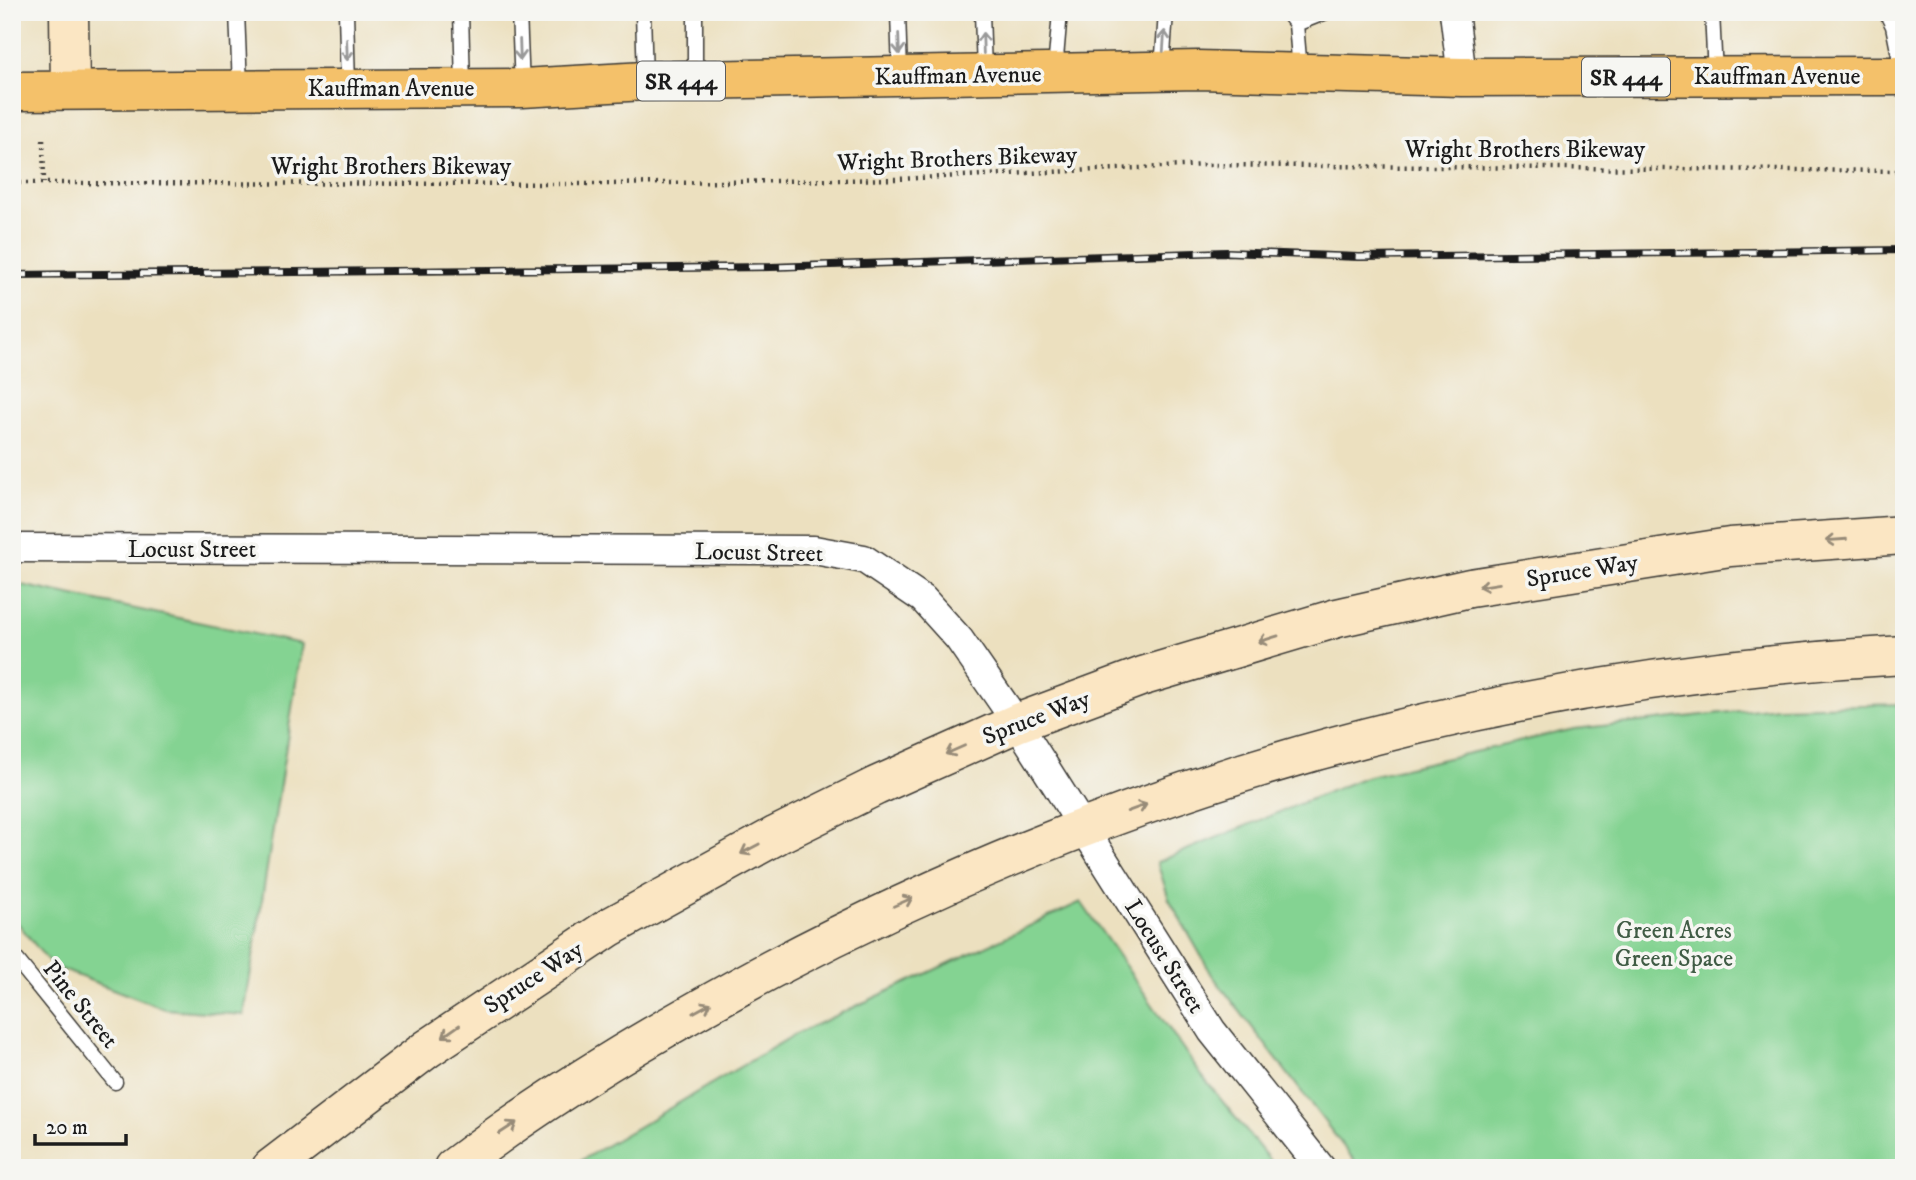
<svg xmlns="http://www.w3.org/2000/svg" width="1916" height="1180" viewBox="0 0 1916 1180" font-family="'IM FELL DW Pica',serif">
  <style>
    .green { fill: #84d392; stroke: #507857; stroke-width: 2 }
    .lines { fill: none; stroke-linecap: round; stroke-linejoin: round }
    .lane-casing { stroke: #3b3934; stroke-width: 17 }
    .street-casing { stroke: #3b3934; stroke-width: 31 }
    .secondary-casing { stroke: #3b3934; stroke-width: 41 }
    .primary-casing { stroke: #3b3934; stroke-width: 41 }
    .path { stroke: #3b3934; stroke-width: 4.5; stroke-dasharray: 2 5; stroke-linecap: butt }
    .lane { stroke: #fff; stroke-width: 14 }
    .street { stroke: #fff; stroke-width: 28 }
    .secondary { stroke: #fbe6c3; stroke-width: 38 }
    .primary { stroke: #f4c16a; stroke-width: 38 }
    .rail-casing { stroke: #1c1c1c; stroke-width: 8 }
    .rail { stroke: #f6f6f2; stroke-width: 5; stroke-dasharray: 16; stroke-linecap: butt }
    .oneway { stroke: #999 }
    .oneway2 { stroke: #978b78 }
    .labels { text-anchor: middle; stroke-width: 7; stroke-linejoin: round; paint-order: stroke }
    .shield { fill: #f6f6f2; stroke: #5d5d5c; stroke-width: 2 }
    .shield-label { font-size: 23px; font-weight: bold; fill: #1c1c1c }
    .street-label { font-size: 24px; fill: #1c1c1c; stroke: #f6f6f2 }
    .park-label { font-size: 24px; fill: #405c45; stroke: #f6f6f2 }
  </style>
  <rect width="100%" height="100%" fill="#f6f6f2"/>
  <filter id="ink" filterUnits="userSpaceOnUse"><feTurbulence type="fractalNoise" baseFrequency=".0143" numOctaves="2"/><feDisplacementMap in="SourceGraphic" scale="14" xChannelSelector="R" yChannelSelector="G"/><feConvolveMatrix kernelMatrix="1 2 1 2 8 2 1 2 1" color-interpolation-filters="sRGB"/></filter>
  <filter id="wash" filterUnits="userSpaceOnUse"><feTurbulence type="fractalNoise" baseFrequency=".00686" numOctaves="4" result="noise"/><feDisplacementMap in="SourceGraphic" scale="28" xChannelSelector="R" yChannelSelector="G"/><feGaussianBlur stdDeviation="1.57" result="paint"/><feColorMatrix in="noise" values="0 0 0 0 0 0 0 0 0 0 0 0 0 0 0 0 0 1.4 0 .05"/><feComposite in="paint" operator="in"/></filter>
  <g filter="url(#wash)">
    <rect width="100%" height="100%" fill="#ece0bf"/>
    <!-- green -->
    <path class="green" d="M 12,583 L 302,644 L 244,1015 L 165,1009 L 52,966 L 12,916 Z
      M 1904,704 L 1904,1168 L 1360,1168 L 1212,975 L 1169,899 L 1157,862 L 1365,777 L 1574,729 L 1777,707 Z
      M 1081,902 L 1202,1076 L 1276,1168 L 568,1168 L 796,1034 Z"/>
  </g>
  <g filter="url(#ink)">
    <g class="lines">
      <defs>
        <path id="lane" d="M 237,12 L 240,87
          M 346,12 L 348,87
          M 461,12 L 463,86
          M 519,12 L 522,88
          M 643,12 L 645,80
          M 695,12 L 695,79
          M 898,12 L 900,74
          M 982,12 L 984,73
          M 1287,12 L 1296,24 L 1300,71
          M 1712,12 L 1715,75
          M 1886,12 L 1893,26 L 1903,75
          M 1296,24 L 1326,12
          M 1162,69 L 1166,12
          M 1055,70 L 1060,12
          M 12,954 L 115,1082"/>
        <path id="street" d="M 1454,12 L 1462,77
          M 12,548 L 814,550 L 864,559 L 923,599 L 959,639 L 1017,723 L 1212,1031 L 1321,1168"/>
        <path id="secondary" d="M 69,12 L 70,90
          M 271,1168 L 427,1049 L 610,927 L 777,835 L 876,786 L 1017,723 L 1143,676 L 1337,618 L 1470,588 L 1730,547 L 1904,535
          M 453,1168 C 553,1092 662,1028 772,969 C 1126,782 1504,676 1904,655"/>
        <path id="primary" d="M 12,91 L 522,88 L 645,81 L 1198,70 L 1462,77 L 1904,76"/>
      </defs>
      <!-- lane casing -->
      <use href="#lane" class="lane-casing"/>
      <!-- street casing -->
      <use href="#street" class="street-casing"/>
      <!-- secondary casing -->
      <use href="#secondary" class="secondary-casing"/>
      <!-- primary casing -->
      <use href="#primary" class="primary-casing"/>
      <!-- path -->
      <path class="path" d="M 43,140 L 44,183
        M 12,183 L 607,184 L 897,179 L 1205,165 L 1904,171"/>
      <!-- lane -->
      <use href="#lane" class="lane"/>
      <!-- street -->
      <use href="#street" class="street"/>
      <!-- secondary -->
      <use href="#secondary" class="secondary"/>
      <!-- primary -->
      <use href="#primary" class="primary"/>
      <defs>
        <path id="rail" d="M 12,275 L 771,267 L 1226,252 L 1359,257 L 1904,250"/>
      </defs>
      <!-- rail casing -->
      <use href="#rail" class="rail-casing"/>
      <!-- rail -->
      <use href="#rail" class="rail"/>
    </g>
    <!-- one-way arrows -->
    <defs><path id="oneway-shaft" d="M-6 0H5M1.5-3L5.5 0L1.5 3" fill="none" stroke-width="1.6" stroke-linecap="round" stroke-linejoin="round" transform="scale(1.75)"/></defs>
    <g class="oneway">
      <use href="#oneway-shaft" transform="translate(1164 41) rotate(-86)"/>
      <use href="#oneway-shaft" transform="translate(983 43) rotate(-92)"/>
      <use href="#oneway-shaft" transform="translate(899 44) rotate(88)"/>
      <use href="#oneway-shaft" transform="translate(347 50) rotate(88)"/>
      <use href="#oneway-shaft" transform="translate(520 50) rotate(88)"/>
    </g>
    <g class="oneway2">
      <use href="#oneway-shaft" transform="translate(1836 540) rotate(176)"/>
      <use href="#oneway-shaft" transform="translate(1489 585) rotate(171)"/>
      <use href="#oneway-shaft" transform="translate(1268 639) rotate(163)"/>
      <use href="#oneway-shaft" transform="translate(955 750) rotate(156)"/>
      <use href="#oneway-shaft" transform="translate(1137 808) rotate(-20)"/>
      <use href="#oneway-shaft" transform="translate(750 849) rotate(152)"/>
      <use href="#oneway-shaft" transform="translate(903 902) rotate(-24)"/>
      <use href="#oneway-shaft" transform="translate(702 1008) rotate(-29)"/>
      <use href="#oneway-shaft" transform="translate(451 1031) rotate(145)"/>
      <use href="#oneway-shaft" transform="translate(508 1128) rotate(-33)"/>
    </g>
  </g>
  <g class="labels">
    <!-- shield labels -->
    <g class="shield">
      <rect x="1582" y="57.5" width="88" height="39" rx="5"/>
      <rect x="637" y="61.5" width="88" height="39" rx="5"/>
    </g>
    <g class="shield-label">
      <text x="1626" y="85">SR 444</text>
      <text x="681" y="89">SR 444</text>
    </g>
    <!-- street labels -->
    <g class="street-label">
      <text transform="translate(958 75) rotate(-1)" y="8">Kauffman Avenue</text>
      <text x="1777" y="84">Kauffman Avenue</text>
      <text x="391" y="96">Kauffman Avenue</text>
      <text x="1525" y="157">Wright Brothers Bikeway</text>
      <text transform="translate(957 158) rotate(-2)" y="8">Wright Brothers Bikeway</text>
      <text x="391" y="174">Wright Brothers Bikeway</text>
      <text x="192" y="557">Locust Street</text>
      <text transform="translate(759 552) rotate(1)" y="8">Locust Street</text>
      <text transform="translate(1582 570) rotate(-9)" y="8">Spruce Way</text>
      <text transform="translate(1036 717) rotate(-21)" y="8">Spruce Way</text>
      <text transform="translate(1165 956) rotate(58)" y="8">Locust Street</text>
      <text transform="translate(533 977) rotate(-33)" y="8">Spruce Way</text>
      <text transform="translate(81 1004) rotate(51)" y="8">Pine Street</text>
    </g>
    <!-- park labels -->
    <g class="park-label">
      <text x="1674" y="938">Green Acres<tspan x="1674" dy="28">Green Space</tspan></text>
    </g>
  </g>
  <!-- margin -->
  <rect width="1916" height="1180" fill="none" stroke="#f6f6f2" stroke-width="42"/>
  <!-- scale -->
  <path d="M35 1134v10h91v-10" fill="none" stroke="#1c1c1c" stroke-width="3.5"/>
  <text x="46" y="1134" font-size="21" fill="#1c1c1c" stroke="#f6f6f2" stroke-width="5" paint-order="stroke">20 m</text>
</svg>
